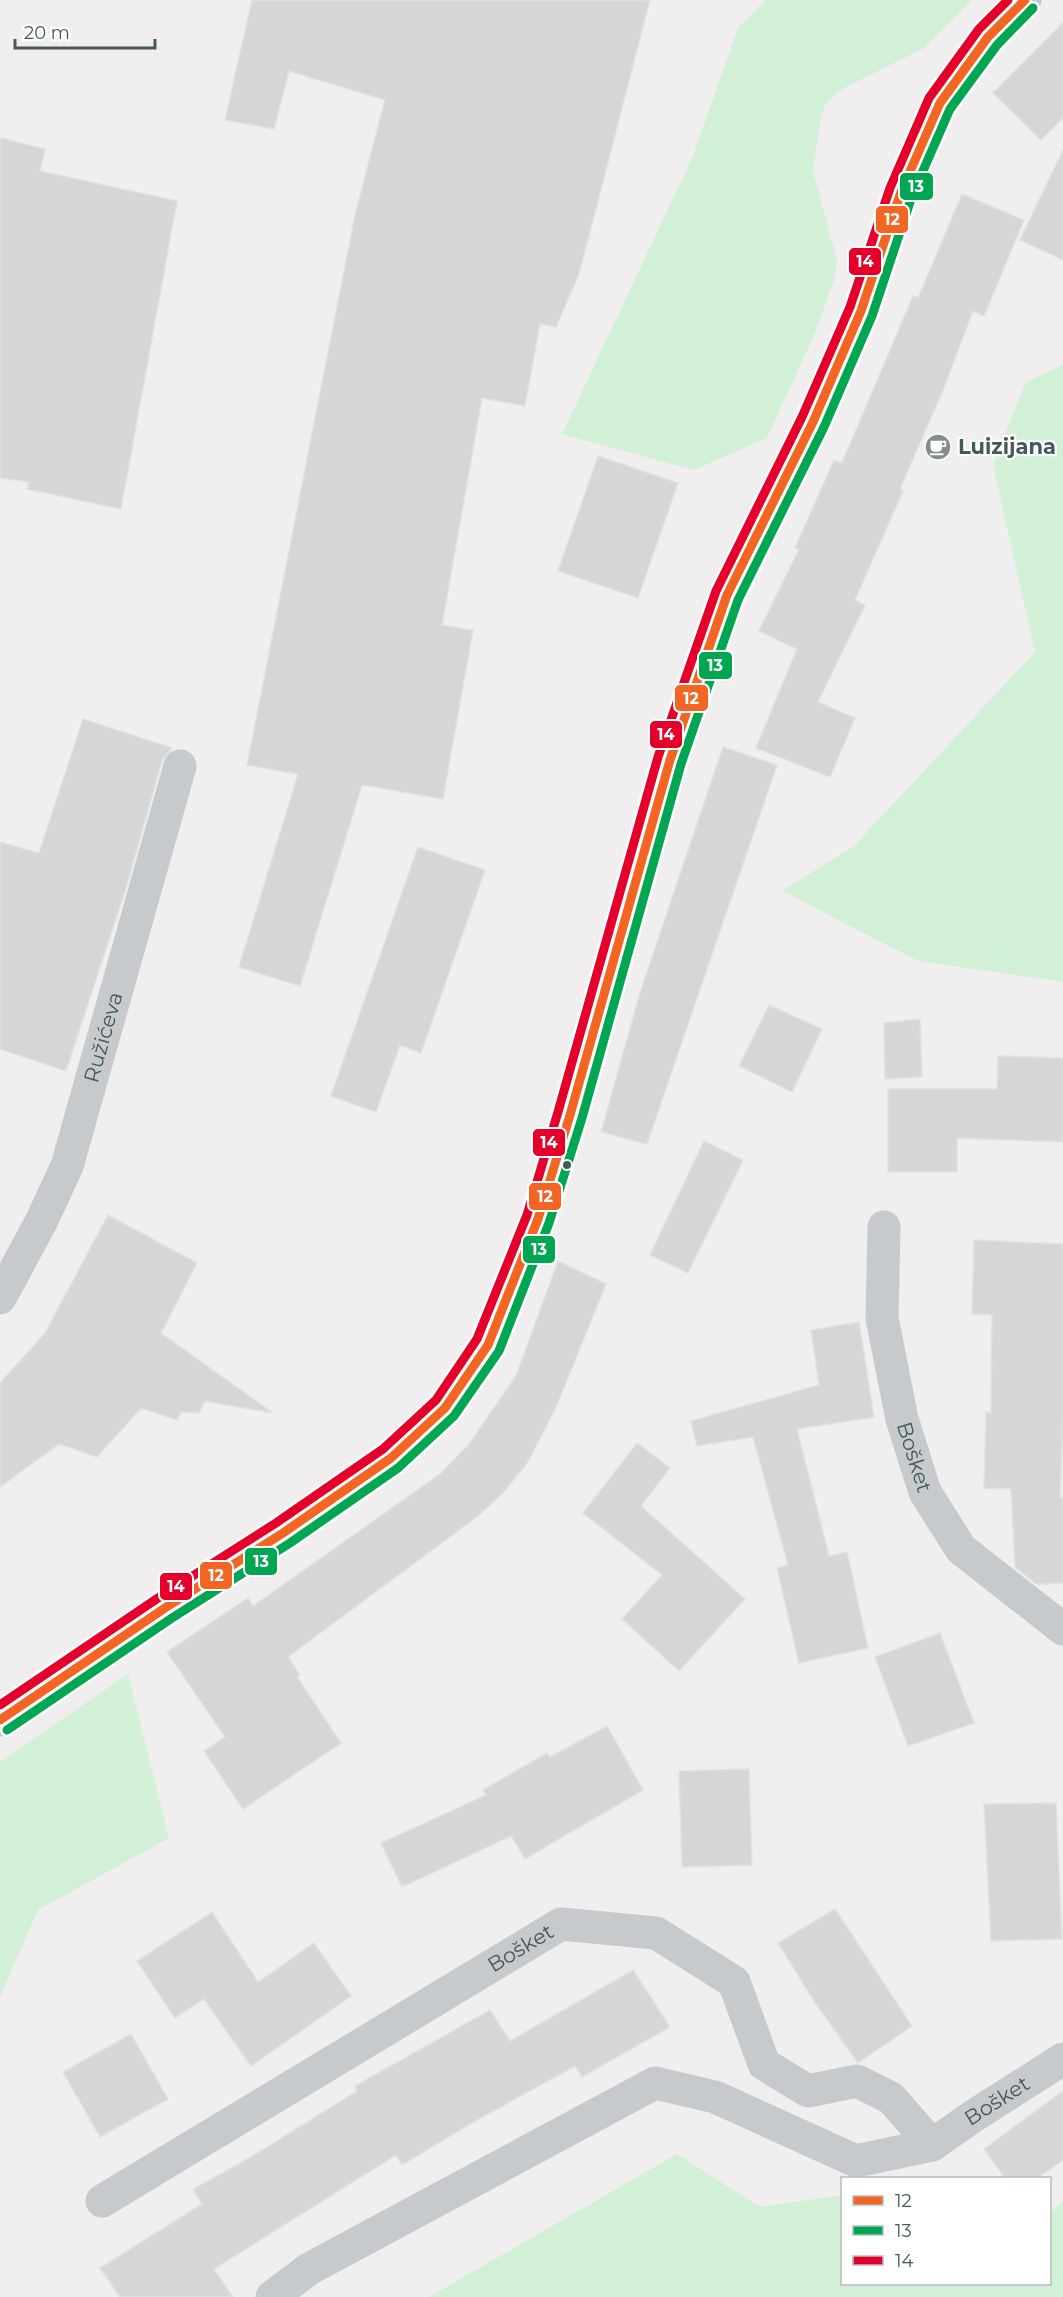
<svg xmlns="http://www.w3.org/2000/svg" width="1063" height="2297" viewBox="0 0 1063 2297" font-family="Montserrat,sans-serif">
  <style>
    .green { fill: #d1f0d5 }
    .building { fill: #d5d6d8; stroke: #e1e1e2; stroke-width: 1.5 }
    .lines { fill: none; stroke-linecap: round; stroke-linejoin: round }
    .street { stroke: #c6cacc; stroke-width: 33 }
    .primary { stroke: #c3c9cb; stroke-width: 33 }
    .bus-1-casing { stroke: #fff; stroke-width: 14 }
    .bus-2-casing { stroke: #fff; stroke-width: 14 }
    .bus-3-casing { stroke: #fff; stroke-width: 14 }
    .bus-1 { stroke: #f26522; stroke-width: 9 }
    .bus-2 { stroke: #00a651; stroke-width: 9 }
    .bus-3 { stroke: #e4002b; stroke-width: 9 }
    .bus-dot { fill: #45585c; stroke: #fff; stroke-width: 2 }
    .labels { text-anchor: middle; stroke-width: 4.5; stroke-linejoin: round; paint-order: stroke }
    .poi-label { font-size: 21px; font-weight: bold; fill: #45585c; stroke: #fff; text-anchor: start }
    .street-label { font-size: 21px; fill: #45585c; stroke: #fff }
    .line-badge { stroke: #fff; stroke-width: 2 }
    .badge-label { font-size: 16px; text-anchor: middle; font-weight: bold; fill: #fff }
  </style>
  <rect width="100%" height="100%" fill="#f0eeef"/>
  <!-- green -->
  <path class="green" d="M 765,0 L 972,0 L 924,48 L 842,89 L 825,105 L 820,123 L 813,171 L 837,261 L 833,283 L 814,335 L 767,438 L 694,470 L 562,434 L 693,156 L 738,28 Z
    M 1063,365 L 1063,982 L 918,961 L 782,891 L 854,846 L 1035,652 L 993,465 L 1026,382 Z
    M 128,1674 L 169,1838 L 38,1910 L 0,1997 L 0,1762 Z
    M 677,2154 L 760,2207 L 842,2195 L 842,2284 L 1050,2284 L 1050,2213 L 1063,2202 L 1063,2297 L 429,2297 Z"/>
  <!-- building -->
  <path class="building" d="M 252,0 L 650,0 L 579,274 L 556,327 L 540,324 L 525,406 L 482,398 L 442,625 L 473,630 L 443,799 L 362,785 L 300,986 L 239,967 L 298,774 L 247,765 L 355,215 L 385,100 L 289,71 L 274,129 L 225,120 Z
    M 1063,23 L 1063,118 L 1041,140 L 993,93 Z
    M 0,138 L 45,149 L 40,171 L 177,201 L 121,509 L 27,489 L 29,482 L 0,478 Z
    M 1063,150 L 1063,260 L 1020,240 Z
    M 962,194 L 1024,220 L 984,316 L 973,311 L 944,388 L 900,489 L 903,491 L 855,600 L 865,605 L 818,702 L 855,718 L 830,777 L 756,748 L 797,649 L 759,631 L 799,549 L 795,548 L 834,460 L 842,463 L 913,296 L 918,298 Z
    M 598,456 L 678,483 L 638,598 L 558,571 Z
    M 83,719 L 172,748 L 162,761 L 126,888 L 66,1071 L 0,1049 L 0,842 L 39,853 Z
    M 723,747 L 777,765 L 647,1144 L 601,1132 L 640,993 Z
    M 418,847 L 485,870 L 421,1053 L 400,1045 L 376,1112 L 331,1096 Z
    M 769,1005 L 822,1029 L 792,1092 L 739,1066 Z
    M 920,1019 L 922,1077 L 885,1079 L 884,1023 Z
    M 998,1056 L 1063,1058 L 1063,1142 L 957,1138 L 957,1172 L 888,1172 L 888,1089 L 997,1089 Z
    M 704,1141 L 743,1160 L 688,1273 L 650,1255 Z
    M 108,1215 L 197,1263 L 161,1333 L 273,1413 L 205,1401 L 199,1413 L 181,1412 L 177,1420 L 141,1408 L 97,1457 L 59,1444 L 0,1487 L 0,1383 L 45,1333 Z
    M 974,1240 L 1063,1244 L 1063,1418 L 1060,1498 L 1063,1498 L 1063,1583 L 1036,1584 L 1015,1567 L 1011,1489 L 984,1488 L 986,1412 L 991,1413 L 992,1315 L 972,1314 Z
    M 558,1261 L 606,1284 L 557,1405 L 528,1462 L 503,1493 L 478,1516 L 288,1657 L 300,1675 L 297,1677 L 341,1743 L 243,1809 L 204,1751 L 225,1737 L 167,1652 L 248,1598 L 253,1606 L 440,1474 L 469,1444 L 516,1376 Z
    M 859,1322 L 874,1417 L 797,1429 L 829,1556 L 847,1552 L 868,1648 L 799,1663 L 777,1568 L 788,1565 L 753,1437 L 697,1446 L 691,1421 L 819,1385 L 811,1330 Z
    M 637,1443 L 670,1468 L 641,1506 L 745,1599 L 679,1671 L 622,1619 L 662,1575 L 583,1513 Z
    M 940,1633 L 974,1723 L 908,1746 L 875,1657 Z
    M 607,1726 L 643,1790 L 525,1859 L 511,1836 L 402,1887 L 381,1843 L 486,1795 L 483,1790 L 547,1753 L 550,1757 Z
    M 749,1769 L 752,1865 L 682,1867 L 679,1771 Z
    M 1056,1803 L 1062,1939 L 991,1941 L 984,1804 Z
    M 835,1909 L 912,2026 L 858,2063 L 814,2001 L 778,1943 Z
    M 212,1912 L 258,1982 L 314,1943 L 351,1996 L 251,2066 L 204,1999 L 175,2018 L 137,1961 Z
    M 633,1970 L 670,2027 L 582,2077 L 575,2066 L 470,2124 L 402,2165 L 396,2155 L 214,2269 L 233,2297 L 120,2297 L 100,2268 L 202,2204 L 193,2189 L 251,2157 L 357,2091 L 355,2086 L 490,2010 L 510,2041 Z
    M 131,2034 L 168,2099 L 100,2137 L 63,2072 Z
    M 1063,2091 L 1063,2160 L 1037,2178 L 1005,2178 L 984,2149 Z"/>
  <g class="lines">
    <!-- street -->
    <g class="street">
      <path id="s1" d="M 884,1227 L 882,1318 L 902,1419 L 925,1492 L 961,1549 L 1063,1629"/>
      <path id="s2" d="M 0,1298 L 41,1222 L 67,1166 L 180,766"/>
      <path id="s3" d="M 102,2201 L 561,1924 L 656,1933 L 734,1982 L 764,2064 L 808,2091 L 857,2081 L 891,2098 L 932,2145"/>
      <path id="s4" d="M 272,2297 L 309,2269 L 655,2083 L 715,2097 L 856,2161 L 932,2145 L 972,2117 L 1063,2059"/>
    </g>
    <!-- primary -->
    <path class="primary" d="M 0,1720 L 165,1608 L 283,1533 L 391,1458 L 445,1408 L 488,1345 L 538,1219 L 570,1115 L 670,760 L 727,595 L 813,422 L 861,311 L 901,192 L 940,103 L 988,37 L 1025,0"/>
    <defs>
      <path id="bus-1" d="M 0,1720 L 165,1608 L 283,1533 L 391,1458 L 445,1408 L 488,1345 L 538,1219 L 570,1115 L 670,760 L 727,595 L 813,422 L 861,311 L 901,192 L 940,103 L 988,37 L 1025,0"/>
      <path id="bus-2" d="M 7,1730 L 172,1618 L 290,1543 L 398,1468 L 454,1416 L 499,1351 L 549,1223 L 582,1118 L 681,764 L 738,600 L 824,427 L 872,316 L 912,196 L 950,109 L 997,45 L 1033,8"/>
      <path id="bus-3" d="M 0,1705 L 158,1598 L 276,1523 L 383,1449 L 436,1400 L 477,1339 L 527,1215 L 558,1112 L 658,757 L 716,591 L 802,417 L 850,307 L 890,188 L 929,98 L 979,29 L 1008,0"/>
    </defs>
    <!-- bus-1 casing -->
    <use href="#bus-1" class="bus-1-casing"/>
    <!-- bus-2 casing -->
    <use href="#bus-2" class="bus-2-casing"/>
    <!-- bus-3 casing -->
    <use href="#bus-3" class="bus-3-casing"/>
    <!-- bus-1 -->
    <use href="#bus-1" class="bus-1"/>
    <!-- bus-2 -->
    <use href="#bus-2" class="bus-2"/>
    <!-- bus-3 -->
    <use href="#bus-3" class="bus-3"/>
  </g>
  <!-- icons -->
  <defs>
    <symbol id="cafe-disc" viewBox="-11 -11 22 22"><circle r="9.5" fill="#818c8f" stroke="#fff"/><path d="M-5.5-4.5H6V0H3Q3 3.5 0 3.5H-2.5Q-5.5 3.5-5.5 0ZM3-3.2v2h1.7v-2ZM-6 4.5H4V6H-6Z" fill="#fff"/></symbol>
  </defs>
  <g fill-rule="evenodd">
    <use href="#cafe-disc" x="923" y="432" width="30" height="30"/>
  </g>
  <!-- markers -->
  <circle class="bus-dot" cx="567" cy="1165" r="5"/>
  <g class="labels">
    <!-- poi labels -->
    <g class="poi-label">
      <text x="958" y="454">Luizijana</text>
    </g>
    <!-- street labels -->
    <g class="street-label">
      <text dy="7" stroke="none"><textPath href="#s2" startOffset="282">Ružićeva</textPath></text>
      <text dy="7" stroke="none"><textPath href="#s1" startOffset="234">Bošket</textPath></text>
      <text dy="7" stroke="none"><textPath href="#s3" startOffset="489">Bošket</textPath></text>
      <text dy="7" stroke="none"><textPath href="#s4" startOffset="812">Bošket</textPath></text>
    </g>
  </g>
  <g class="line-badge">
    <rect x="899" y="172" width="35" height="29" rx="6" fill="#00a651"/>
    <rect x="875" y="205" width="34" height="29" rx="6" fill="#f26522"/>
    <rect x="848" y="247" width="34" height="29" rx="6" fill="#e4002b"/>
    <rect x="698" y="651" width="35" height="29" rx="6" fill="#00a651"/>
    <rect x="674" y="684" width="35" height="28" rx="6" fill="#f26522"/>
    <rect x="649" y="720" width="34" height="29" rx="6" fill="#e4002b"/>
    <rect x="532" y="1128" width="34" height="29" rx="6" fill="#e4002b"/>
    <rect x="528" y="1182" width="34" height="29" rx="6" fill="#f26522"/>
    <rect x="522" y="1235" width="34" height="29" rx="6" fill="#00a651"/>
    <rect x="244" y="1547" width="34" height="29" rx="6" fill="#00a651"/>
    <rect x="199" y="1561" width="34" height="29" rx="6" fill="#f26522"/>
    <rect x="159" y="1572" width="34" height="29" rx="6" fill="#e4002b"/>
  </g>
  <g class="badge-label">
    <text x="916" y="192">13</text>
    <text x="892" y="225">12</text>
    <text x="865" y="267">14</text>
    <text x="715" y="671">13</text>
    <text x="691" y="704">12</text>
    <text x="666" y="740">14</text>
    <text x="549" y="1148">14</text>
    <text x="545" y="1202">12</text>
    <text x="539" y="1255">13</text>
    <text x="261" y="1567">13</text>
    <text x="216" y="1581">12</text>
    <text x="176" y="1592">14</text>
  </g>
  <!-- legend -->
  <rect x="841" y="2177" width="210" height="108" fill="#ffffff" stroke="#b5bcbe" stroke-width="1.5"/>
  <rect x="853" y="2196" width="30" height="9" fill="#f26522" stroke="#b5bcbe" stroke-width="1.5"/>
  <text x="895" y="2207" font-size="18" fill="#45585c">12</text>
  <rect x="853" y="2226" width="30" height="9" fill="#00a651" stroke="#b5bcbe" stroke-width="1.5"/>
  <text x="895" y="2237" font-size="18" fill="#45585c">13</text>
  <rect x="853" y="2256" width="30" height="9" fill="#e4002b" stroke="#b5bcbe" stroke-width="1.5"/>
  <text x="895" y="2267" font-size="18" fill="#45585c">14</text>
  <!-- scale -->
  <path d="M15 39v9h140v-9" fill="none" stroke="#45585c" stroke-width="3"/>
  <text x="24" y="39" font-size="18" fill="#45585c" stroke="#ffffff" stroke-width="4.5" paint-order="stroke">20 m</text>
</svg>
